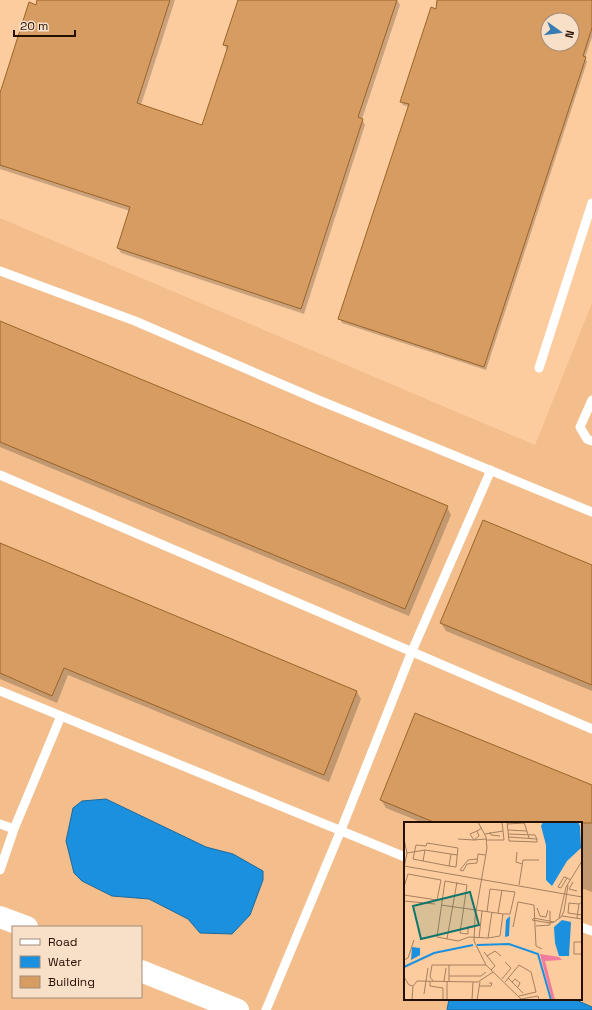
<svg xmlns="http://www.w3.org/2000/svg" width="592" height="1010" viewBox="0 0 592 1010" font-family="'Space Grotesk',sans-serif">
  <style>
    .built { fill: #f3be8c; fill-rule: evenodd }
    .water { fill: #1b90de; stroke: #1e699b }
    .shadow { fill: #0003; fill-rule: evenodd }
    .building { fill: #d69c62; stroke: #9a6428; fill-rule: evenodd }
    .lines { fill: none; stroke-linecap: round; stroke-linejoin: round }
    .lane { stroke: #fff; stroke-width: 9 }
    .secondary { stroke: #fff; stroke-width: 22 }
    .inset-river { fill: none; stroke: #1b90de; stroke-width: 2 }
    .inset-road { fill: none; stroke: #a6805f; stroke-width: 1 }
    .view { fill: #0f766e; fill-opacity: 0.15; stroke: #0f766e; stroke-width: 2 }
    .inset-edge { fill: none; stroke: #240f00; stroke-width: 2 }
  </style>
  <rect width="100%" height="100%" fill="#fdcc9e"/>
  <!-- built -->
  <path class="built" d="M 0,218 L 535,445 L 592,303 L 592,1010 L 0,1010 ZM 405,823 L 581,823 L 581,999 L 405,999 ZM 13,927 L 141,927 L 141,997 L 13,997 Z"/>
  <!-- water -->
  <path class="water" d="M 106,799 L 206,847 L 233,854 L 263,871 L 263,880 L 250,915 L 232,934 L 200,933 L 188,919 L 149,899 L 112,896 L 82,881 L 74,873 L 66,841 L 73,808 L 82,801 Z
    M 449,999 L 574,999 L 592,1007 L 592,1010 L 447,1010 Z"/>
  <!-- shadow -->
  <path class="shadow" d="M 39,0 L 175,0 L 141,105 L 203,126 L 227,50 L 224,44 L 239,0 L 397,0 L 400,5 L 362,119 L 365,125 L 304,314 L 121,253 L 118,248 L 130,211 L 0,169 L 0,96 Z
    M 475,0 L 592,0 L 592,37 L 585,58 L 587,62 L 486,370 L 342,323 L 340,319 L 409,107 L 403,105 L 401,102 L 469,20 ZM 548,20 L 572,20 L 572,44 L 548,44 Z
    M 0,322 L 447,507 L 451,515 L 409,616 L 0,447 Z
    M 0,544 L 357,692 L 361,699 L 329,782 L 68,675 L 57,703 L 0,679 Z
    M 592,566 L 592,691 L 446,631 L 441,623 Z
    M 592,786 L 592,892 L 581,888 L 581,823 L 423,823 L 386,808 L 381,800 Z"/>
  <!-- building -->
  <path class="building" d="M 37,0 L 170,0 L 137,103 L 202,125 L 228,46 L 223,45 L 238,0 L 397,0 L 358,117 L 363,119 L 301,309 L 117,248 L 130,207 L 0,165 L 0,93 L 29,2 L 36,5 Z
    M 437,0 L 592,0 L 592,28 L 583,56 L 586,57 L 484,367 L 338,319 L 409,104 L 400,102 L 431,7 L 436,9 ZM 548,20 L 572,20 L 572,44 L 548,44 Z
    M 0,321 L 448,506 L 405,609 L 0,442 Z
    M 483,520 L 592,565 L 592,685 L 440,623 Z
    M 0,543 L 357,691 L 324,775 L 64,668 L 52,696 L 0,673 Z
    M 415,713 L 592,785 L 592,823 L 436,823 L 380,800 Z"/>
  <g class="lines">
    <!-- lane -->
    <path class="lane" d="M 0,271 L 135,321 L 316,399 L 592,512
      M 539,368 L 592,203
      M 592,400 L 580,427 L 587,439 L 592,441
      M 0,475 L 592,729
      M 0,691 L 405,857
      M 0,824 L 14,829 L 0,870
      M 14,829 L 61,716
      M 581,927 L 592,931
      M 266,1010 L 341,830 L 412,651 L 491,470"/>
    <!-- secondary -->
    <path class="secondary" d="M 0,917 L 27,927
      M 141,971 L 238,1010"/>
  </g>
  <!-- overview -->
  <g transform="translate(404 822)">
    <rect width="178" height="178" fill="#fdcc9e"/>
    <path d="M 136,132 L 155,135 L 158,138 L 141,139 L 151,178 L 148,178 Z" fill="#f27a9a"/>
    <path d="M 139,0 L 174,0 L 176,4 L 177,26 L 163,39 L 148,64 L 142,58 L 142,23 L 137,4 ZM 106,94 L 105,114 L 101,115 L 102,98 ZM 158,98 L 167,100 L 165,134 L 155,134 L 151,121 L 150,105 ZM 8,125 L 16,126 L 16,133 L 7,138 Z" fill="#1b90de"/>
    <path class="inset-river" d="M 73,123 L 105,122 L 134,132 L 147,178M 0,145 L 30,131 L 69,123"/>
    <path class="inset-road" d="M 74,0 L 82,15 L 83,26 L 71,95 L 70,119 L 82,143 L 118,178M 103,0 L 105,19 L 133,20 L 133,17 L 105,15M 120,0 L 125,16M 103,2 L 120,1M 78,6 L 73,9 L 75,14 L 70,18 L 82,17M 104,8 L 123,9M 86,10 L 87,13 L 96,14M 81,12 L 99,9 L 98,0M 104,12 L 131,13 L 133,17M 0,17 L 3,31 L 0,46M 54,17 L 70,18M 70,18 L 66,12 L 73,9M 82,18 L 100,18 L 99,9M 21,28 L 19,39 L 45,44 L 47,32M 113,30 L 112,40 L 118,42M 3,31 L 21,28 L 53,33M 73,37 L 64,38 L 56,48 L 59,49 L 63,42 L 73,41 L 74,32 L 81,33M 19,39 L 9,37 L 12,23 L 22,24 L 23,21 L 54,26 L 52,45 L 45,44M 0,44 L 178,75M 163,56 L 157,66 L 154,65 L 160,55 L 161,55 L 167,58M 169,60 L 165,67 L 173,69M 115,63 L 119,38 L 135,38M 0,65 L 4,52 L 37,58 L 33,78 L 0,73M 0,79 L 31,82M 175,82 L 165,81 L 164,91 L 178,93M 37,83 L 72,88 L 99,92 L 106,92 L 111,70 L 86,67 L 83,90M 133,86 L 136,94 L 142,95 L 144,88M 94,91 L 98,68M 158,94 L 178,97M 155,96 L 162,65 L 178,39M 173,96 L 175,82 L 178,80M 150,100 L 130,96 L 128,98 L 146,101 L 150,100 L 157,95 L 160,89 L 164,63M 132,104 L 146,103 L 146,89M 69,105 L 64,105 L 64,112 L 56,111 L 63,63 L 41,59 L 33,115 L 54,119 L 65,115 L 84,116 L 88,90M 109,105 L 114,80 L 130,83 L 132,124 L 138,127M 75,116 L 78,89M 84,116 L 96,114 L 99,92M 43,117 L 53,60M 178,120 L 170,120 L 170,132 L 178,132M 80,130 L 91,144 L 87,148M 83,134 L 91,129 L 97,134M 0,138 L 4,136 L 10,118M 45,154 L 77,154 L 82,150M 0,155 L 5,163 L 9,164M 104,156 L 119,171M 98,157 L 107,146 L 101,140M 26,159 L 26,164 L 39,166 L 39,178M 29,159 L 26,155 L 28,143 L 82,143M 40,159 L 42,146M 45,160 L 45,143M 101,160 L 115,143 L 127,150 L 132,170 L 115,174M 108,160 L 111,157 L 116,161 L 114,165M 75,164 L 87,164 L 88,161 L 85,161M 20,172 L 24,146M 117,177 L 134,174 L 135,178M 8,178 L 9,164 L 13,159 L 74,160 L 89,150M 43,178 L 43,160M 68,178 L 69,160M 73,178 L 76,160"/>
    <path class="view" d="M 66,70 L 75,103 L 17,117 L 9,84 Z"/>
    <rect width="178" height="178" class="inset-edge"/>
  </g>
  <!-- legend -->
  <rect x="12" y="926" width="130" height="72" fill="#f7dfc8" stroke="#a38c78"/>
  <rect x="20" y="939" width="20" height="6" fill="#ffffff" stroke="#a38c78"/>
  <text x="48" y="946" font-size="12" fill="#240f00">Road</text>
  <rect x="20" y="956" width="20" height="12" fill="#1b90de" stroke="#a38c78"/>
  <text x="48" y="966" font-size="12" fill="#240f00">Water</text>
  <rect x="20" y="976" width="20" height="12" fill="#d69c62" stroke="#a38c78"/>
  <text x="48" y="986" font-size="12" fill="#240f00">Building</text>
  <!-- north arrow -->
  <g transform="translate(560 32) rotate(104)"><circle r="19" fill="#f7dfc8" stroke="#a38c78"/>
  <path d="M0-3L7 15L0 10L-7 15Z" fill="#367bb1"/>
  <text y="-6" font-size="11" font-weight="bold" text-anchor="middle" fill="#240f00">N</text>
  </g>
  <!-- scale -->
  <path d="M14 30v6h61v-6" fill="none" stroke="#240f00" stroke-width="2"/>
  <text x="20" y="30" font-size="12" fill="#240f00" stroke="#f7dfc8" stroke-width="3" paint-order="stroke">20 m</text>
</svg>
